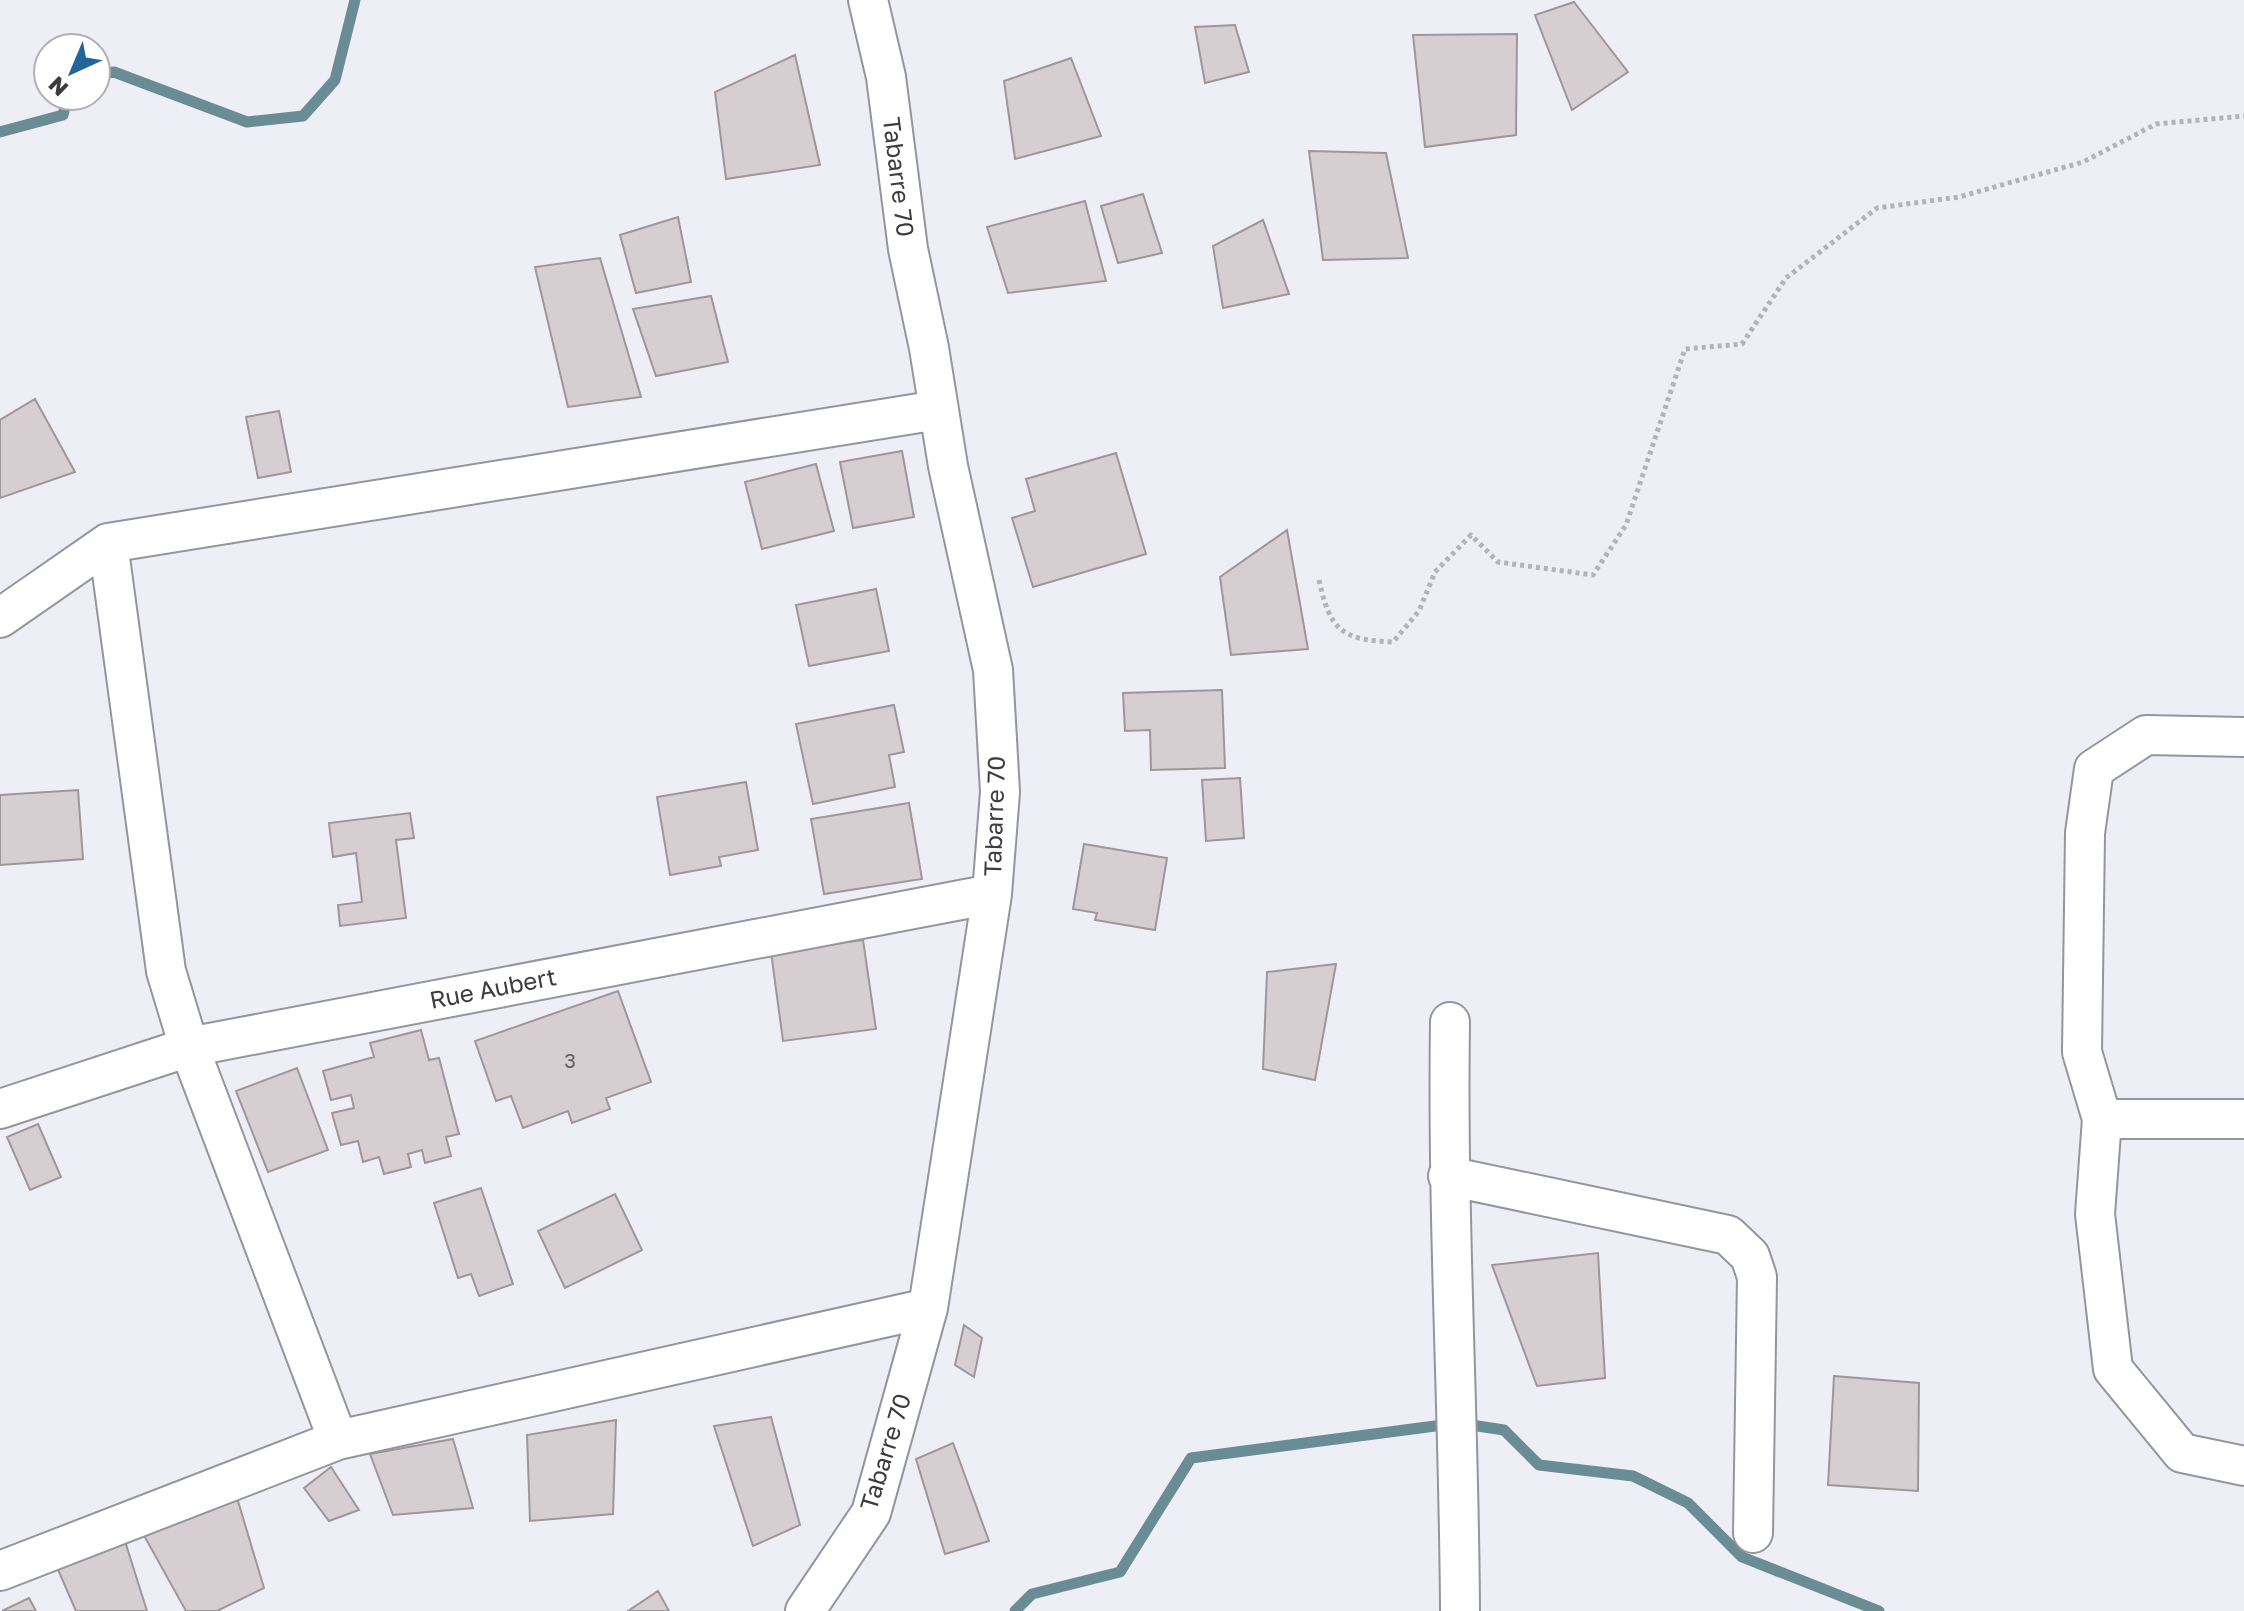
<svg xmlns="http://www.w3.org/2000/svg" width="2244" height="1611" viewBox="0 0 2244 1611" font-family="'Golos Text',sans-serif">
  <style>
    .lines { fill: none; stroke-linecap: round; stroke-linejoin: round }
    .stream { stroke: #6a8c95; stroke-width: 11 }
    .building { fill: #d7ced2; stroke: #9f969a; stroke-width: 2 }
    .street-casing { stroke: #94959d; stroke-width: 42 }
    .path { stroke: #b3b3bb; stroke-width: 5; stroke-dasharray: 4 4; stroke-linecap: butt }
    .street { stroke: #fff; stroke-width: 38 }
    .labels { text-anchor: middle; stroke-width: 6; stroke-linejoin: round; paint-order: stroke }
    .number-label { font-size: 20px; fill: #636064 }
    .street-label { font-size: 24px; fill: #3c3c40; stroke: #fff }
  </style>
  <rect width="100%" height="100%" fill="#eeeef7"/>
  <g class="lines">
    <!-- stream -->
    <path class="stream" d="M 96,75 L 114,72 L 247,122 L 303,116 L 335,80 L 355,0
      M 0,132 L 63,115 L 68,96
      M 1015,1611 L 1032,1594 L 1120,1572 L 1191,1458 L 1458,1423 L 1504,1430 L 1539,1465 L 1633,1476 L 1688,1503 L 1742,1557 L 1879,1611"/>
  </g>
  <!-- building -->
  <path class="building" d="M 1574,2 L 1628,72 L 1572,110 L 1535,15 Z
    M 1235,25 L 1249,72 L 1205,83 L 1195,27 Z
    M 1517,34 L 1516,135 L 1425,147 L 1413,35 Z
    M 795,55 L 820,165 L 726,179 L 715,92 Z
    M 1071,58 L 1101,136 L 1015,159 L 1004,81 Z
    M 1309,151 L 1386,153 L 1408,258 L 1323,260 Z
    M 1143,194 L 1162,253 L 1118,263 L 1101,206 Z
    M 1085,201 L 1106,281 L 1008,293 L 987,227 Z
    M 678,217 L 691,282 L 636,293 L 620,235 Z
    M 1263,220 L 1289,294 L 1223,308 L 1213,246 Z
    M 600,258 L 641,397 L 568,407 L 535,267 Z
    M 711,296 L 728,362 L 656,376 L 633,309 Z
    M 35,399 L 75,472 L 0,498 L 0,420 Z
    M 279,411 L 291,472 L 258,478 L 246,417 Z
    M 902,451 L 914,517 L 853,528 L 840,462 Z
    M 1116,453 L 1146,554 L 1033,587 L 1012,518 L 1035,511 L 1026,479 Z
    M 816,464 L 834,531 L 762,549 L 745,482 Z
    M 1287,530 L 1308,649 L 1231,655 L 1220,577 Z
    M 876,589 L 889,651 L 809,666 L 796,605 Z
    M 1222,690 L 1225,768 L 1151,770 L 1150,730 L 1125,731 L 1123,693 Z
    M 894,705 L 904,752 L 889,755 L 895,787 L 813,804 L 796,724 Z
    M 1240,778 L 1244,838 L 1206,841 L 1202,780 Z
    M 746,782 L 758,850 L 719,857 L 721,866 L 670,875 L 657,797 Z
    M 78,790 L 83,859 L 0,865 L 0,795 Z
    M 909,803 L 922,879 L 824,894 L 811,819 Z
    M 410,813 L 414,838 L 396,840 L 406,918 L 340,926 L 338,905 L 362,902 L 356,853 L 333,857 L 329,823 Z
    M 1084,844 L 1167,858 L 1155,930 L 1095,920 L 1097,913 L 1073,909 Z
    M 863,940 L 876,1029 L 783,1041 L 771,952 Z
    M 1336,964 L 1315,1080 L 1263,1069 L 1267,972 Z
    M 618,991 L 651,1082 L 606,1098 L 610,1109 L 572,1123 L 568,1111 L 523,1128 L 511,1096 L 496,1101 L 475,1041 Z
    M 421,1030 L 429,1060 L 439,1058 L 459,1134 L 446,1137 L 451,1156 L 425,1163 L 422,1150 L 408,1154 L 411,1167 L 384,1174 L 379,1157 L 363,1162 L 358,1141 L 341,1145 L 332,1113 L 354,1108 L 351,1095 L 331,1100 L 323,1071 L 374,1057 L 370,1043 Z
    M 297,1068 L 328,1150 L 268,1172 L 236,1091 Z
    M 38,1124 L 61,1177 L 30,1190 L 7,1137 Z
    M 481,1188 L 513,1284 L 479,1296 L 471,1274 L 458,1278 L 434,1203 Z
    M 615,1194 L 642,1250 L 565,1288 L 538,1231 Z
    M 1598,1253 L 1605,1378 L 1537,1386 L 1492,1265 Z
    M 964,1325 L 982,1338 L 974,1377 L 955,1365 Z
    M 1834,1376 L 1919,1383 L 1918,1491 L 1828,1485 Z
    M 771,1417 L 800,1525 L 753,1546 L 714,1426 Z
    M 616,1420 L 613,1514 L 530,1521 L 527,1435 Z
    M 453,1439 L 473,1508 L 393,1515 L 370,1454 Z
    M 953,1443 L 989,1541 L 945,1554 L 916,1459 Z
    M 331,1467 L 359,1510 L 329,1521 L 304,1488 Z
    M 232,1481 L 264,1588 L 217,1611 L 186,1611 L 142,1532 Z
    M 124,1538 L 147,1611 L 76,1611 L 56,1565 Z
    M 658,1591 L 669,1611 L 628,1611 Z
    M 29,1598 L 36,1611 L 2,1611 Z"/>
  <g class="lines">
    <defs>
      <path id="street" d="M 108,543 L 166,971 L 189,1047 L 338,1440
        M 0,618 L 108,543 L 938,410
        M 2244,737 L 2146,735 L 2094,769 L 2085,833 L 2082,1052 L 2102,1119 L 2244,1119
        M 1450,1022 C 1447,1219 1459,1415 1460,1611
        M 0,1109 L 189,1047 L 992,894
        M 2102,1119 L 2095,1214 L 2113,1369 L 2182,1453 L 2244,1466
        M 1448,1176 L 1728,1235 L 1750,1256 L 1757,1277 L 1753,1533
        M 0,1571 L 338,1440 L 928,1308
        M 805,1611 L 871,1513 L 928,1308 L 992,894 L 1000,792 L 993,670 L 948,466 L 929,348 L 908,249 L 886,77 L 868,0"/>
    </defs>
    <!-- street casing -->
    <use href="#street" class="street-casing"/>
    <!-- path -->
    <path class="path" d="M 1319,580 C 1330,630 1341,640 1393,642 L 1419,611 L 1435,572 L 1471,535 L 1498,562 L 1593,575 L 1626,525 L 1685,349 L 1742,344 L 1786,278 L 1877,208 L 1959,197 L 2083,162 L 2156,124 L 2244,116"/>
    <!-- street -->
    <use href="#street" class="street"/>
  </g>
  <g class="labels">
    <!-- number labels -->
    <g class="number-label">
      <text x="570" y="1068">3</text>
    </g>
    <!-- street labels -->
    <g class="street-label">
      <text transform="translate(898 177) rotate(83)" y="8">Tabarre 70</text>
      <text transform="translate(995 816) rotate(-88)" y="8">Tabarre 70</text>
      <text transform="translate(493 989) rotate(-11)" y="8">Rue Aubert</text>
      <text transform="translate(886 1452) rotate(-73)" y="8">Tabarre 70</text>
    </g>
  </g>
  <!-- north arrow -->
  <g transform="translate(72 72) rotate(224)"><circle r="38" fill="#ffffff" stroke="#b1b1b3" stroke-width="2"/>
  <path d="M0-6L14 30L0 20L-14 30Z" fill="#21659a"/>
  <text y="-12" font-size="22" font-weight="bold" text-anchor="middle" fill="#3c3c40">N</text>
  </g>
</svg>
